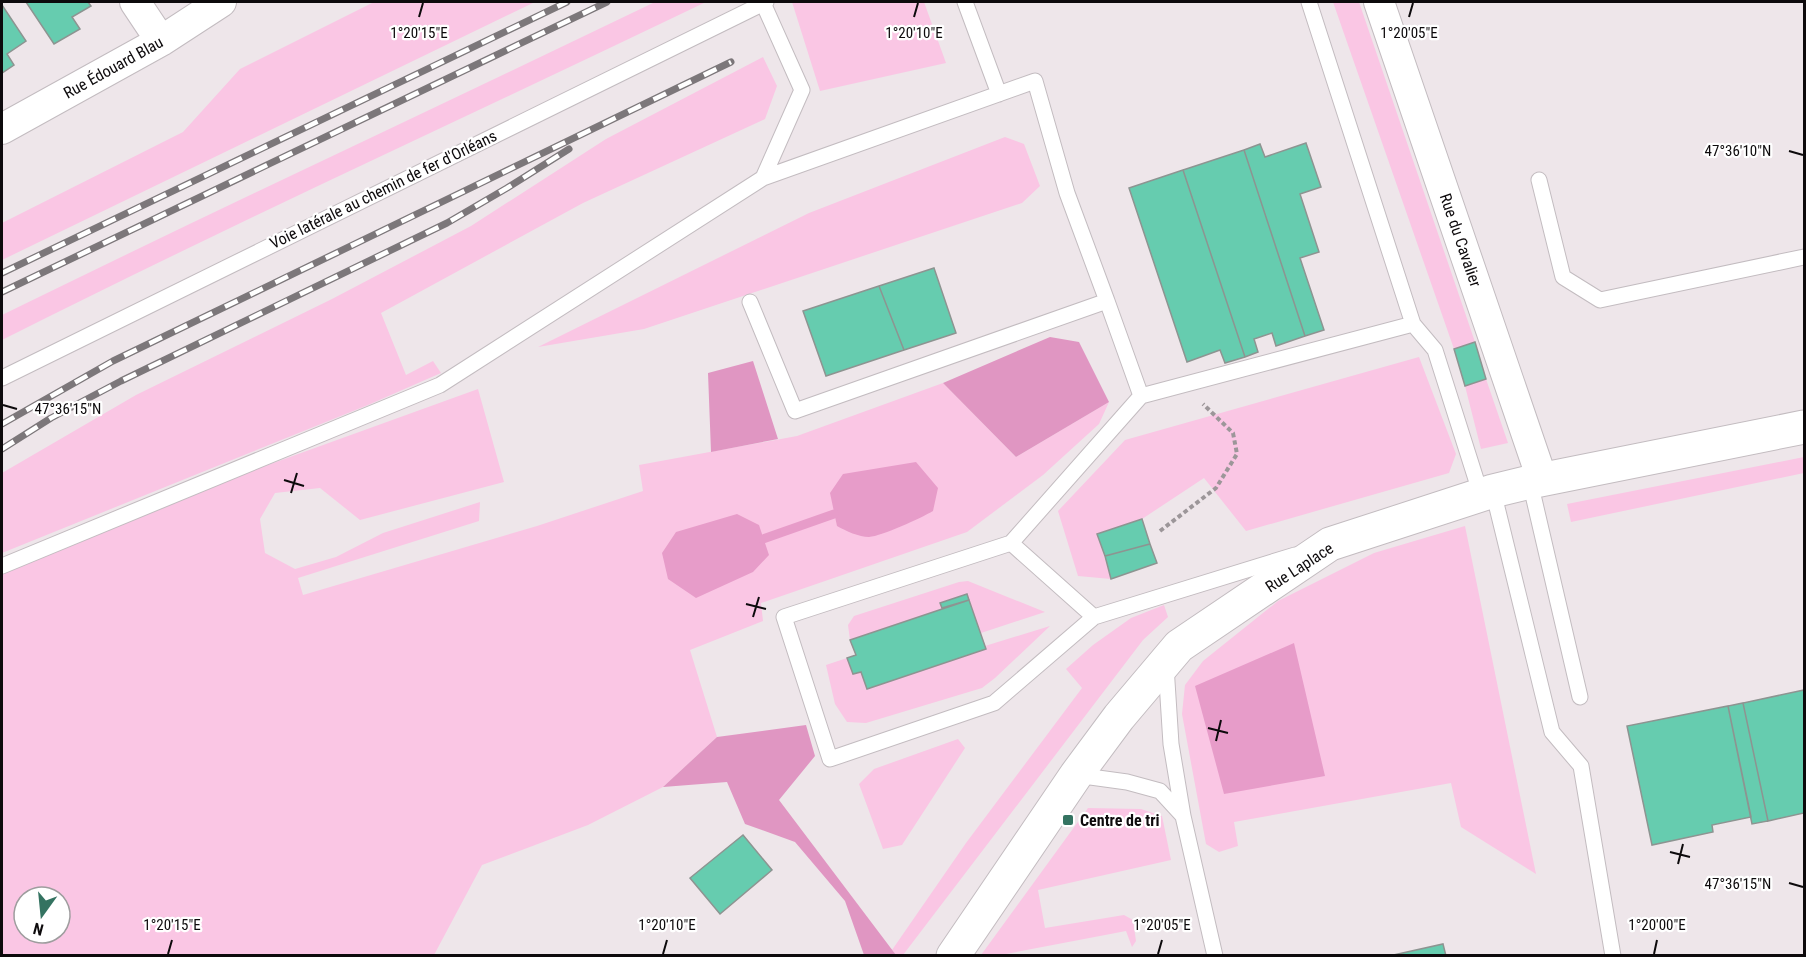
<svg xmlns="http://www.w3.org/2000/svg" width="1806" height="957" viewBox="0 0 1806 957" font-family="'Roboto Condensed',sans-serif">
  <style>
    .green { fill: #fac6e4; fill-rule: evenodd }
    .forest { fill: #e096c2 }
    .water { fill: #e79cc9 }
    .lines { fill: none; stroke-linecap: round; stroke-linejoin: round }
    .stream { stroke: #e79cc9; stroke-width: 9 }
    .building { fill: #66ccaf; stroke: #8d9491; stroke-width: 1.5 }
    .service-casing { stroke: #c3bcc0; stroke-width: 17 }
    .minor-casing { stroke: #c3bcc0; stroke-width: 32 }
    .tertiary-casing { stroke: #c3bcc0; stroke-width: 35 }
    .path { stroke: #9c9699; stroke-width: 4; stroke-dasharray: 4.5 3; stroke-linecap: butt }
    .service { stroke: #fff; stroke-width: 15 }
    .minor { stroke: #fff; stroke-width: 30 }
    .tertiary { stroke: #fff; stroke-width: 33 }
    .rail-casing { stroke: #7c777a; stroke-width: 7 }
    .rail { stroke: #fff; stroke-width: 4.5; stroke-dasharray: 14; stroke-linecap: butt }
    .ticks { fill: none; stroke: #0d0a0c; stroke-width: 2 }
    .poi-dot { fill: #347361; stroke: #fff; stroke-width: 2 }
    .labels { text-anchor: middle; stroke-width: 4.5; stroke-linejoin: round; paint-order: stroke }
    .street-label { font-size: 16px; fill: #0d0a0c; stroke: #fff }
    .poi-label { font-size: 16px; font-weight: bold; fill: #0d0a0c; stroke: #fff; text-anchor: start }
    .ticks-label { font-size: 15px; text-anchor: middle; fill: #0d0a0c; stroke: #fff; stroke-width: 4.5; stroke-linejoin: round; paint-order: stroke }
  </style>
  <rect width="100%" height="100%" fill="#eee6ea"/>
  <!-- green -->
  <path class="green" d="M 374,2 L 535,2 L 2,260 L 2,223 L 183,132 L 240,69 Z
    M 655,2 L 706,2 C 471,115 234,223 2,340 L 2,315 C 218,209 437,107 655,2 Z
    M 792,2 L 924,2 L 946,63 L 820,91 Z
    M 1333,2 L 1359,2 L 1475,342 L 1454,349 Z
    M 763,57 L 777,86 L 765,119 L 583,203 L 381,313 L 406,375 L 433,361 L 441,373 L 368,405 L 2,553 L 2,473 L 136,395 L 332,299 L 471,226 L 606,139 Z
    M 1005,137 L 1024,144 L 1040,186 L 1022,203 L 644,329 L 538,347 L 809,213 Z
    M 1419,357 L 1456,454 L 1449,473 L 1246,531 L 1204,478 L 1142,519 L 1097,534 L 1111,579 L 1078,576 L 1058,511 L 1125,440 Z
    M 1486,379 L 1508,443 L 1481,449 L 1465,386 Z
    M 943,383 L 1016,457 L 1109,402 L 1099,424 L 1043,475 L 967,532 L 761,603 L 763,621 L 690,650 L 717,737 L 663,787 L 588,825 L 482,865 L 434,955 L 2,956 L 2,573 L 215,484 L 478,389 L 504,482 L 360,520 L 320,488 L 275,493 L 260,519 L 265,553 L 295,569 L 336,557 L 383,533 L 480,502 L 479,521 L 298,578 L 303,595 L 537,526 L 643,491 L 639,465 L 797,436 ZM 24,897 L 60,897 L 60,933 L 24,933 Z
    M 1804,457 L 1804,473 L 1571,522 L 1567,504 Z
    M 1465,526 L 1536,874 L 1461,827 L 1451,783 L 1234,822 L 1238,846 L 1219,852 L 1206,844 L 1182,714 L 1185,685 L 1203,661 L 1278,601 L 1374,553 Z
    M 968,581 L 1045,612 L 981,633 L 967,594 L 941,603 L 942,609 L 850,640 L 848,625 L 854,616 L 959,582 Z
    M 1164,605 L 1168,617 L 1143,640 L 903,955 L 896,955 L 892,950 L 966,843 L 1082,688 L 1066,669 L 1093,645 L 1131,618 Z
    M 1050,626 L 995,678 L 982,688 L 866,723 L 847,722 L 835,704 L 826,665 L 847,658 L 853,674 L 861,672 L 867,689 L 986,649 L 985,646 Z
    M 958,739 L 965,748 L 902,845 L 883,849 L 859,784 L 874,769 Z
    M 1088,808 L 1141,809 L 1162,816 L 1171,860 L 1038,890 L 1045,928 L 1124,915 L 1133,920 L 1136,941 L 1132,947 L 1126,931 L 1001,955 L 981,955 Z"/>
  <!-- forest -->
  <path class="forest" d="M 1050,337 L 1079,342 L 1109,402 L 1016,457 L 943,383 Z
    M 753,361 L 778,439 L 711,452 L 708,373 Z
    M 806,725 L 815,756 L 779,800 L 896,955 L 864,955 L 845,901 L 795,842 L 745,824 L 727,782 L 663,787 L 717,737 Z"/>
  <!-- water -->
  <path class="water" d="M 916,462 L 938,488 L 933,511 C 921,518 882,536 869,537 C 859,537 846,531 837,526 L 830,493 L 843,474 Z
    M 737,514 L 759,525 L 769,555 L 753,572 L 696,598 L 668,579 L 662,553 L 676,532 Z
    M 1294,643 L 1325,776 L 1224,794 L 1195,686 Z"/>
  <g class="lines">
    <!-- stream -->
    <path class="stream" d="M 763,539 L 834,514"/>
  </g>
  <!-- building -->
  <path class="building" d="M 26,2 L 88,2 L 91,6 L 72,17 L 80,29 L 54,44 Z
    M 2,5 L 26,41 L 7,54 L 14,65 L 2,73 Z
    M 1306,143 L 1321,187 L 1300,194 L 1319,252 L 1300,258 L 1324,330 L 1305,336 L 1244,150 L 1260,144 L 1265,157 Z
    M 1244,150 L 1305,336 L 1276,346 L 1272,333 L 1254,339 L 1258,352 L 1245,357 L 1183,170 Z
    M 1183,170 L 1245,357 L 1225,363 L 1220,350 L 1187,362 L 1129,188 Z
    M 934,268 L 956,333 L 904,350 L 879,286 Z
    M 879,286 L 904,350 L 826,376 L 803,311 Z
    M 1475,342 L 1486,379 L 1465,386 L 1454,349 Z
    M 1142,519 L 1150,544 L 1105,556 L 1097,534 Z
    M 1150,544 L 1157,563 L 1111,579 L 1105,556 Z
    M 967,594 L 969,600 L 942,608 L 940,603 Z
    M 969,600 L 986,649 L 867,689 L 861,672 L 853,674 L 847,658 L 856,655 L 850,640 Z
    M 1804,690 L 1804,813 L 1768,821 L 1743,703 Z
    M 1743,703 L 1768,821 L 1752,824 L 1728,706 Z
    M 1728,706 L 1751,817 L 1712,825 L 1713,832 L 1652,845 L 1627,726 Z
    M 743,835 L 772,870 L 720,914 L 690,878 Z
    M 1443,944 L 1446,956 L 1389,956 Z"/>
  <g class="lines">
    <defs>
      <path id="service" d="M 965,2 L 999,94
        M 763,178 L 802,90 L 763,3
        M 1539,180 L 1563,277 L 1600,300 L 1804,257
        M 750,302 L 795,411 L 1107,301 L 1141,396
        M 1413,324 L 1435,350 L 1481,495
        M 2,378 L 766,2
        M 1530,482 L 1580,697
        M 1493,491 L 1552,732 L 1581,766 L 1613,956
        M 1011,543 L 1094,617
        M 1295,555 L 1094,617 L 994,703 L 830,759 L 784,617 L 1011,543 L 1141,396 L 1413,324 L 1309,2
        M 2,566 L 440,385 L 763,178 L 1035,81 L 1067,193 L 1107,301
        M 1076,775 L 1127,782 L 1160,791 L 1183,816 L 1171,744 L 1166,666
        M 1183,816 L 1215,956"/>
      <path id="minor" d="M 135,2 L 161,41
        M 1379,2 L 1542,479
        M 2,129 L 161,41 L 221,2"/>
      <path id="tertiary" d="M 953,956 L 1076,775 L 1119,717 L 1179,646 L 1330,544 L 1493,491 L 1530,482 L 1804,427"/>
    </defs>
    <!-- service casing -->
    <use href="#service" class="service-casing"/>
    <!-- minor casing -->
    <use href="#minor" class="minor-casing"/>
    <!-- tertiary casing -->
    <use href="#tertiary" class="tertiary-casing"/>
    <!-- path -->
    <path class="path" d="M 1160,531 L 1216,488 L 1237,454 L 1233,433 L 1203,404"/>
    <!-- service -->
    <use href="#service" class="service"/>
    <!-- minor -->
    <use href="#minor" class="minor"/>
    <!-- tertiary -->
    <use href="#tertiary" class="tertiary"/>
    <defs>
      <path id="rail" d="M 2,273 L 567,2
        M 2,292 L 607,2
        M 2,424 L 113,361 L 731,62
        M 2,449 L 51,418 L 121,381 L 447,223 L 507,188 L 569,149"/>
    </defs>
    <!-- rail casing -->
    <use href="#rail" class="rail-casing"/>
    <!-- rail -->
    <use href="#rail" class="rail"/>
  </g>
  <!-- ticks -->
  <path class="ticks" d="M 419,17 L 423,3M 914,17 L 918,3M 1409,17 L 1413,3M 1789,151 L 1803,155M 3,405 L 17,409M 284,480 L 304,486M 291,493 L 297,473M 746,604 L 766,609M 753,617 L 759,597M 1208,728 L 1228,733M 1216,741 L 1221,720M 1670,852 L 1690,857M 1678,864 L 1683,844M 1789,883 L 1803,887M 168,954 L 172,940M 663,954 L 667,940M 1158,954 L 1162,940M 1654,954 L 1657,940"/>
  <!-- markers -->
  <rect class="poi-dot" x="1062" y="814" width="12" height="12" rx="3"/>
  <g class="labels">
    <!-- street labels -->
    <g class="street-label">
      <text transform="translate(113 67) rotate(-29)" y="6">Rue Édouard Blau</text>
      <text transform="translate(383 189) rotate(-26)" y="6">Voie latérale au chemin de fer d'Orléans</text>
      <text transform="translate(1461 240) rotate(71)" y="6">Rue du Cavalier</text>
      <text transform="translate(1299 567) rotate(-33)" y="6">Rue Laplace</text>
    </g>
    <!-- poi labels -->
    <g class="poi-label">
      <text x="1080" y="826">Centre de tri</text>
    </g>
  </g>
  <g class="ticks-label">
    <text x="419" y="38">1°20'15"E</text>
    <text x="914" y="38">1°20'10"E</text>
    <text x="1409" y="38">1°20'05"E</text>
    <text x="1738" y="156">47°36'10"N</text>
    <text x="68" y="414">47°36'15"N</text>
    <text x="1738" y="889">47°36'15"N</text>
    <text x="172" y="930">1°20'15"E</text>
    <text x="667" y="930">1°20'10"E</text>
    <text x="1162" y="930">1°20'05"E</text>
    <text x="1657" y="930">1°20'00"E</text>
  </g>
  <!-- border -->
  <rect width="1806" height="957" fill="none" stroke="#0d0a0c" stroke-width="6"/>
  <!-- north arrow -->
  <g transform="translate(42 915) rotate(195)"><circle r="28" fill="#ffffff" stroke="#9e9d9e" stroke-width="1.5"/>
  <path d="M0-4.5L10 22L0 15L-10 22Z" fill="#347361"/>
  <text y="-9" font-size="16" font-weight="bold" text-anchor="middle" fill="#0d0a0c">N</text>
  </g>
</svg>
